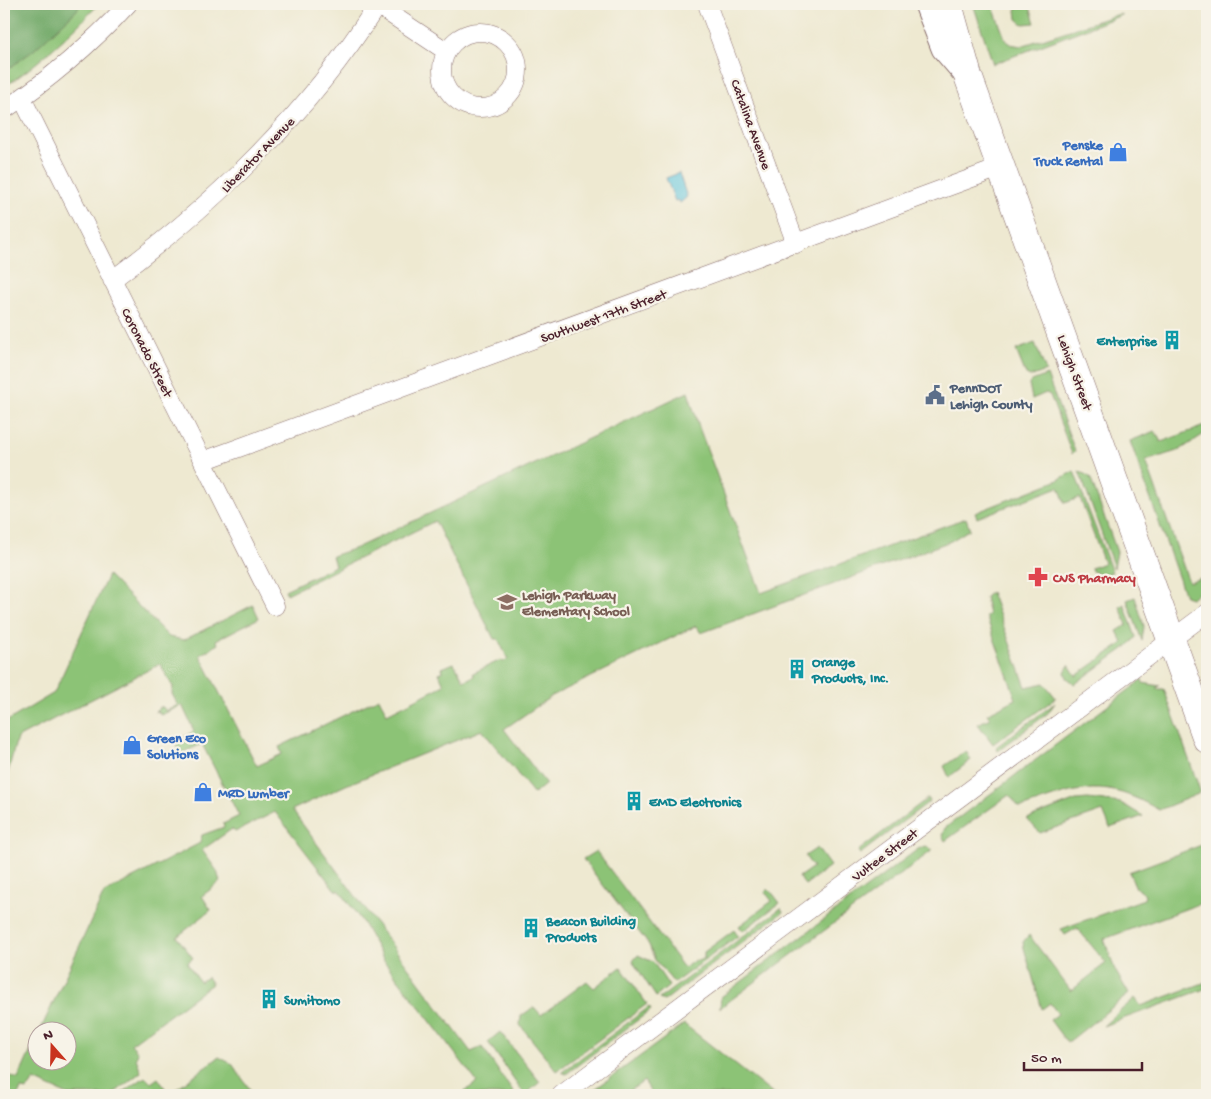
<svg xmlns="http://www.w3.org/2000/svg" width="1211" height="1099" viewBox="0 0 1211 1099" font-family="'Gochi Hand',sans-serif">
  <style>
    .green { fill: #8cc376; stroke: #6b7150 }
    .forest { fill: #71a967; stroke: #5e6449 }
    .water { fill: #5fc5dc; stroke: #547284 }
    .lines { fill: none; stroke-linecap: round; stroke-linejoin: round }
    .street-casing { stroke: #836665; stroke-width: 19 }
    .secondary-casing { stroke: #836665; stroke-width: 27 }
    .primary-casing { stroke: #836665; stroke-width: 29 }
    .street { stroke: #fff; stroke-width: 18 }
    .secondary { stroke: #fff; stroke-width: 25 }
    .primary { stroke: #fff; stroke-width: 28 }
    .labels { text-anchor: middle; stroke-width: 4.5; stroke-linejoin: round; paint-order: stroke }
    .street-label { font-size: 14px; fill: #4a1f2b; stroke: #f7f3e8 }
    .shop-label { font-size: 14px; font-weight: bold; fill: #366cbe; stroke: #f7f3e8; text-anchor: start }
    .culture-label { font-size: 14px; font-weight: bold; fill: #0d838f; stroke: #f7f3e8; text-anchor: start }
    .service-label { font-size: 14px; font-weight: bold; fill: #4e5e75; stroke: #f7f3e8; text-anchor: start }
    .health-label { font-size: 14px; font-weight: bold; fill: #be3a42; stroke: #f7f3e8; text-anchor: start }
    .education-label { font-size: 14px; font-weight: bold; fill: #785e54; stroke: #f7f3e8; text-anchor: start }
  </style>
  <rect width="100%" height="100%" fill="#f7f3e8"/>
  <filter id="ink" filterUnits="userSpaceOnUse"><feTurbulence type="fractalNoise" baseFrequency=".02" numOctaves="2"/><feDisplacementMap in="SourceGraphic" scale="10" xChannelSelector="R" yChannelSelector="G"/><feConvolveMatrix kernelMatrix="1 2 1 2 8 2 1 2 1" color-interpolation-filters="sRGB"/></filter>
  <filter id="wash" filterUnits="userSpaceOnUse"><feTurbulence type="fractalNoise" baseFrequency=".0096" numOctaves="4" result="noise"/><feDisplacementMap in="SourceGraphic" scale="20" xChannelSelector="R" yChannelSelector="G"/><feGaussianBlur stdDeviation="1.12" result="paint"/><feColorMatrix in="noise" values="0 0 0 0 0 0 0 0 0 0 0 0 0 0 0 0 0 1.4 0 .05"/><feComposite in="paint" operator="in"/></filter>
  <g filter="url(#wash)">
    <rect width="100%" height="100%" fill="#eee9d1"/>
    <!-- green -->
    <path class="green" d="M 4,4 L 99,4 C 70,34 39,64 4,87 Z
      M 973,4 L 992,4 L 1006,41 L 1010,44 L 1021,46 L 1119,14 L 1122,15 L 993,64 Z
      M 1019,4 L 1029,4 L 1035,23 L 1023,24 L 1017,19 L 1016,10 Z
      M 1035,343 L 1046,371 L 1030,377 L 1026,375 L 1016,350 Z
      M 1047,375 L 1075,451 L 1072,454 L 1050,395 L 1046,393 L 1032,399 L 1029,384 L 1032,381 Z
      M 688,392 L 700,430 L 761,593 L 966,518 L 970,529 L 951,541 L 701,633 L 696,626 L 552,696 L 504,729 L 546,784 L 534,794 L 482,730 L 346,785 L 292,810 L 471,1052 L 482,1047 L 515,1095 L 465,1095 L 463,1093 L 477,1082 L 384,961 L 363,923 L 340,891 L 335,890 L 275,812 L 235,832 L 232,829 L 202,850 L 217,871 L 220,882 L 202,896 L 211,910 L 177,937 L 193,958 L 187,963 L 200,982 L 207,977 L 212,984 L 131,1044 L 138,1052 L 136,1058 L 141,1072 L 112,1095 L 68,1095 L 34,1080 L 27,1090 L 21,1089 L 18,1095 L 4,1095 L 4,1073 L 18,1079 L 37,1037 L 38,1062 L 68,1062 L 68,1032 L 40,1031 L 104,893 L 200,843 L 202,835 L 224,827 L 223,824 L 239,816 L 202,744 L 180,754 L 175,742 L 194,731 L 182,705 L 161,715 L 158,711 L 155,712 L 160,707 L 163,707 L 166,711 L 178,705 L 172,694 L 173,687 L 160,664 L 17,738 L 4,787 L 4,723 L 54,693 L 108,575 L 169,637 L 184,640 L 253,605 L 259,618 L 216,640 L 218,644 L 200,655 L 257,766 L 282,754 L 279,747 L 379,698 L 387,714 L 444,685 L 439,673 L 443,671 L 442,668 L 454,663 L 464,681 L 474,676 L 473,673 L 501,660 L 503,662 L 508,659 L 498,639 L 494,639 L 435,521 L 287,594 L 285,590 L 335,566 L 332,556 L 356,548 Z
      M 1207,425 L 1207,432 L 1180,450 L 1146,461 L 1189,582 L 1207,576 L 1207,587 L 1191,598 L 1185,596 L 1130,441 L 1155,431 L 1161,442 Z
      M 1074,471 L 1112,572 L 1103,575 L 1092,571 L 1091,568 L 1104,563 L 1080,498 L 1065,503 L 1059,487 L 977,518 L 975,513 L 1058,480 Z
      M 1079,471 L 1090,477 L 1117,552 L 1114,568 Z
      M 991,592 L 1026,687 L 1044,683 L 1056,698 L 993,744 L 978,724 L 990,718 L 987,714 L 1016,699 L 986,616 L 989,615 L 985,597 Z
      M 1135,597 L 1144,626 L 1142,641 L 1127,600 Z
      M 1124,604 L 1136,637 L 1128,646 L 1075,684 L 1067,678 L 1065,672 L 1069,665 L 1076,676 L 1123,643 L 1117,631 L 1127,625 L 1120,607 Z
      M 1142,680 L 1143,683 L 1160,686 L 1157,687 L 1158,689 L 1164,689 L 1197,782 L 1200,791 L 1198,794 L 1159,810 C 1104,778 1081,787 1024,807 L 1019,807 L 1009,795 L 945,841 L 942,835 L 945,828 Z
      M 1055,703 L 1048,713 L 998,751 L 996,747 Z
      M 966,751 L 971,760 L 949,777 L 944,766 Z
      M 928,798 L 930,801 L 860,854 L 858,851 Z
      M 1088,799 L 1121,803 L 1143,816 L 1110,828 L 1103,811 L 1040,833 L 1027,819 L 1076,800 Z
      M 1207,843 L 1207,901 L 1104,939 L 1115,970 L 1129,994 L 1067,1043 L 1050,1020 L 1058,1014 L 1050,1003 L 1042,1009 L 1024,948 L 1023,942 L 1029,935 L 1071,991 L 1106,963 L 1077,928 L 1065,935 L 1061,929 L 1144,899 L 1145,894 L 1136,888 L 1129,872 Z
      M 926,846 L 933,850 L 720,1008 L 721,997 L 918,849 Z
      M 817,848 L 830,866 L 805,885 L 799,877 L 813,867 L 805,856 Z
      M 596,851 L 684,968 L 695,960 L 698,961 L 704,958 L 704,952 L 734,930 L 738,936 L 674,983 L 655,960 L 649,945 L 583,859 Z
      M 767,890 L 770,890 L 780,903 L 743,931 L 739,926 L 772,901 L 765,892 Z
      M 781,908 L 783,912 L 664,1001 L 659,999 Z
      M 638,955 L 653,962 L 669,986 L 656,997 L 635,965 L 633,961 Z
      M 621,967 L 647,1004 L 557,1071 L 520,1025 L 521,1016 L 534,1007 L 541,1015 L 587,981 L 594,988 Z
      M 1206,982 L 1207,995 L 1205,989 L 1103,1026 L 1135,998 L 1141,1006 Z
      M 649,1007 L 651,1010 L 566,1074 L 562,1072 Z
      M 684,1024 L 774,1095 L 653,1095 L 644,1081 L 624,1095 L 587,1095 Z
      M 500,1032 L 540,1082 L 525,1095 L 488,1042 Z
      M 219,1057 L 232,1064 L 254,1095 L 119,1095 L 145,1077 L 151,1083 L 158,1078 L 169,1094 Z"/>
    <!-- forest -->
    <path class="forest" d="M 4,4 L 79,4 L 78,9 L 34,50 L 4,72 Z"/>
    <!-- water -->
    <path class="water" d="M 679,173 L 687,197 L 680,203 L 679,200 L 675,201 L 666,178 Z"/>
  </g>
  <g filter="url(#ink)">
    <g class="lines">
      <defs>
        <path id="street" d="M 707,4 L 796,244
          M 377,5 L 446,51
          M442 70a38 38 0 1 1 76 0a38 38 0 1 1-76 0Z
          M 22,98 L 275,606
          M 4,110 C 49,80 91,44 128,4
          M 112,280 C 219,200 305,117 378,4
          M 203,461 L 1002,167
          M 561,1095 L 1207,613"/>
        <path id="secondary" d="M 927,4 L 944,48 L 968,76"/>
        <path id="primary" d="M 948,4 L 968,76 L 1207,739"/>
      </defs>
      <!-- street casing -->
      <use href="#street" class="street-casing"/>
      <!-- secondary casing -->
      <use href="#secondary" class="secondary-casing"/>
      <!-- primary casing -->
      <use href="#primary" class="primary-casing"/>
      <!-- street -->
      <use href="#street" class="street"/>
      <!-- secondary -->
      <use href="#secondary" class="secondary"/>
      <!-- primary -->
      <use href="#primary" class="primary"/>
    </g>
  </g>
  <!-- icons -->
  <defs>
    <symbol id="shop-bare" viewBox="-9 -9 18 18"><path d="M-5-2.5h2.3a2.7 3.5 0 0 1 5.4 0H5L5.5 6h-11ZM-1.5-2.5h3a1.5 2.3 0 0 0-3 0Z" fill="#3f7fe0" stroke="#f7f3e8" stroke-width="2.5" paint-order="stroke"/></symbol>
    <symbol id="building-bare" viewBox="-9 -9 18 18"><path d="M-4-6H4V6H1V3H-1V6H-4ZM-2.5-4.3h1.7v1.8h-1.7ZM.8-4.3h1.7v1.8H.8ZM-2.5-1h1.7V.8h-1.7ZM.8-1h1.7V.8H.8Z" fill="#0f9aa8" stroke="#f7f3e8" stroke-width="2.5" paint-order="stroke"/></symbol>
    <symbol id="civic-bare" viewBox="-9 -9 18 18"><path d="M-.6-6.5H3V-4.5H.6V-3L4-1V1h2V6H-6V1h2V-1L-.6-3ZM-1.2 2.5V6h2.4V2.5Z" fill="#5c6f8a" stroke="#f7f3e8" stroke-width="2.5" paint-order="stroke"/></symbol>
    <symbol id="pharmacy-bare" viewBox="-9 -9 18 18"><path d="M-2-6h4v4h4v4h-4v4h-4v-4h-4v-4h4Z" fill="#e0444e" stroke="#f7f3e8" stroke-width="2.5" paint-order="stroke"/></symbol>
    <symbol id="school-bare" viewBox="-9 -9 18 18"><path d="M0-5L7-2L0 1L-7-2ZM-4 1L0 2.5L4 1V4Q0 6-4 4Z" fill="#8d6e63" stroke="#f7f3e8" stroke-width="2.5" paint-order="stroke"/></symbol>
  </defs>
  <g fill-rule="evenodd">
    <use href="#shop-bare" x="1104" y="138" width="28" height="28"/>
    <use href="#building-bare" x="1158" y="326" width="28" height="28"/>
    <use href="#civic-bare" x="921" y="381" width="28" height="28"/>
    <use href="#pharmacy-bare" x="1024" y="563" width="28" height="28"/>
    <use href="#school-bare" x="493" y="588" width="28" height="28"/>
    <use href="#building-bare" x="783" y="655" width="28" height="28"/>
    <use href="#shop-bare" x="118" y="731" width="28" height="28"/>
    <use href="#shop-bare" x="189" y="778" width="28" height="28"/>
    <use href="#building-bare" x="620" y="787" width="28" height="28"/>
    <use href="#building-bare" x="517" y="914" width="28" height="28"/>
    <use href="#building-bare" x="255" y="985" width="28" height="28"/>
  </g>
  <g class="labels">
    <!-- street labels -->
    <g class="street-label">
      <text transform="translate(752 124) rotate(70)" y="5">Catalina Avenue</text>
      <text transform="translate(257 154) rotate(-46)" y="5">Liberator Avenue</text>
      <text transform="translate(603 315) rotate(-20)" y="5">Southwest 17th Street</text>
      <text transform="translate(148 352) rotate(63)" y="5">Coronado Street</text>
      <text transform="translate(1076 372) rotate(70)" y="5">Lehigh Street</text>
      <text transform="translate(884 854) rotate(-37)" y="5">Vultee Street</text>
    </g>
    <!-- shop labels -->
    <g class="shop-label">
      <text x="1103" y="149" text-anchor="end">Penske<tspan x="1103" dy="16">Truck Rental</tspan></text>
      <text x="147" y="742">Green Eco<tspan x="147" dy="16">Solutions</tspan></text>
      <text x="218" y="797">MRD Lumber</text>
    </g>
    <!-- culture labels -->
    <g class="culture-label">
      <text x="1157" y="345" text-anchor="end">Enterprise</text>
      <text x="812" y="666">Orange<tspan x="812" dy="16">Products, Inc.</tspan></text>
      <text x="649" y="806">EMD Electronics</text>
      <text x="546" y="925">Beacon Building<tspan x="546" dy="16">Products</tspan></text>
      <text x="284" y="1004">Sumitomo</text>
    </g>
    <!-- service labels -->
    <g class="service-label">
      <text x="950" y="392">PennDOT<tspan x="950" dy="16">Lehigh County</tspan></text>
    </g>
    <!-- health labels -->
    <g class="health-label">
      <text x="1053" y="582">CVS Pharmacy</text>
    </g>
    <!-- education labels -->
    <g class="education-label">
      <text x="522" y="599">Lehigh Parkway<tspan x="522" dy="16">Elementary School</tspan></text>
    </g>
  </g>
  <!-- margin -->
  <rect width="1211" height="1099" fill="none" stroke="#f7f3e8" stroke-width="20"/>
  <!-- north arrow -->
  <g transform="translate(52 1046) rotate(340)"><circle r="24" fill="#f7f3e8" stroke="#b29e9c"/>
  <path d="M0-4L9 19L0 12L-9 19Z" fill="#c8321e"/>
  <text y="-8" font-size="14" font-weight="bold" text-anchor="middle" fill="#4a1f2b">N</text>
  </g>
  <!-- scale -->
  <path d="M1024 1062v8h118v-8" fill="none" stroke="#4a1f2b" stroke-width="2.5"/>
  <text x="1031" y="1062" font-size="15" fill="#4a1f2b" stroke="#f7f3e8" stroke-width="4" paint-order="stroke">50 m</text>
</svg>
